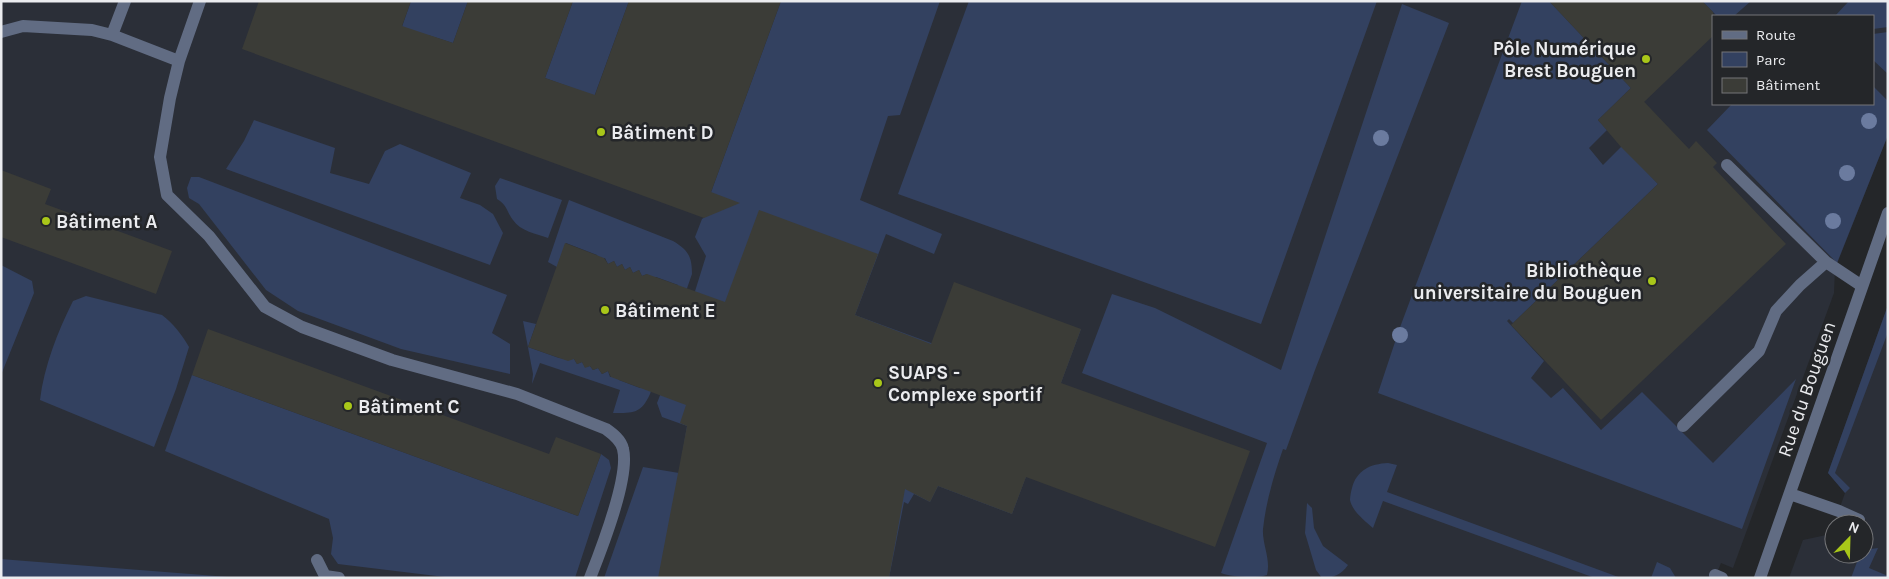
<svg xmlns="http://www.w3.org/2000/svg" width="1889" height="579" viewBox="0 0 1889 579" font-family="Karla,sans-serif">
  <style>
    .built { fill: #2b2f38; fill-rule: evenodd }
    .green { fill: #334160 }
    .building { fill: #3b3c37 }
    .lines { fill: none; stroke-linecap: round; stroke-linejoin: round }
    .minor { stroke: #616c83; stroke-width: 12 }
    .tree { fill: #6b7b9f }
    .poi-dot { fill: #a9c719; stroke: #242629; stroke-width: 2 }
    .labels { text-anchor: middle; stroke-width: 5; stroke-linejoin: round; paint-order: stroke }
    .poi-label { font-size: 19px; font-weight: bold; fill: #ebecef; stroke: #242629; text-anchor: start }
    .street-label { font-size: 19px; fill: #ebecef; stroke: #242629 }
  </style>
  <rect width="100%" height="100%" fill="#242629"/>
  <!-- built -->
  <path class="built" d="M 1,1 L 1888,1 L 1888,135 L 1835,269 L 1834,293 L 1733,568 L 1721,563 L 1715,578 L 1,578 ZM 1713,16 L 1873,16 L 1873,104 L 1713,104 Z
    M 1888,305 L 1888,578 L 1789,578 L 1803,540 L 1831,534 L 1834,526 L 1834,554 L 1864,554 L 1864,524 L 1834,524 L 1845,493 L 1828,473 Z"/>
  <!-- green -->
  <path class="green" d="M 411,1 L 468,1 L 453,43 L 428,35 L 423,47 L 398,38 Z
    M 573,1 L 629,1 L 590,108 L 570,87 L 545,78 Z
    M 781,1 L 940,1 L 900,115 L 888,116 L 860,200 L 942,234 L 934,254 L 886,234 L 855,315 L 931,343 L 1081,329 L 1012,514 L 938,486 L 930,502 L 914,494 L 908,504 L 904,502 L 889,578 L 604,578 L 643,467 L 679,473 L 687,426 L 662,417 L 657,403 L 672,365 L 706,256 L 695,237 L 702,219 L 705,217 L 703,214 Z
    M 969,1 L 1377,1 L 1261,324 L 898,194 Z
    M 1522,1 L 1549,1 L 1631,88 L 1598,120 L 1607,130 L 1589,148 L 1603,165 L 1622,146 L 1658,184 L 1513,323 L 1509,319 L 1507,321 L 1544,361 L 1531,378 L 1551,398 L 1563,388 L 1601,430 L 1642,392 L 1713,463 L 1796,379 L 1742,529 L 1378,393 L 1399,330 Z
    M 1702,1 L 1751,1 L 1734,16 L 1717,16 Z
    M 1849,1 L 1885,1 L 1888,4 L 1888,27 L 1873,29 L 1873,16 L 1835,16 Z
    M 1402,4 L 1449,23 L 1315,370 L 1286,450 L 1283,449 C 1274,475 1266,501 1263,529 C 1262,544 1271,559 1267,575 C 1256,579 1232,577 1221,573 L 1267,443 L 1082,373 L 1112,294 L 1155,308 L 1281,370 Z
    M 1888,32 L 1888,74 L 1873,60 L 1873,34 Z
    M 1873,86 L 1888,101 L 1888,135 L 1837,263 L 1707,130 L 1732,104 L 1873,104 Z
    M 254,120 L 335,148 L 330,173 L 369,184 L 385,151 L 400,144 L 471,173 L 460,198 L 480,205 L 493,214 L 503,233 L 490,265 L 226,169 L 244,141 Z
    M 191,177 L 199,177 L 507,295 L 492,333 L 510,344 L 510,374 L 401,349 L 298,311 L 266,290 L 199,204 L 189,198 L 187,188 Z
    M 500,178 L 562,200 L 548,238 C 537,234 520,231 513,220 C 506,211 508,206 497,199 L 495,186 Z
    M 569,200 L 673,241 C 688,250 692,256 692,274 L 650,394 C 641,414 633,413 613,413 L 620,390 L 540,363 L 532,384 L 533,374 L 523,321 L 536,324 L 528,347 L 559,358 L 574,359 L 577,364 L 582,362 L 585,367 L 590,366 L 593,370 L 598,368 L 602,374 L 608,371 L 610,377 L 616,375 L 619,380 L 640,388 L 678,285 L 656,277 L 651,280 L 647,274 L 642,276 L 639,270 L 633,273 L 630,267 L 625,270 L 622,264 L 617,267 L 614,261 L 608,264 L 605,258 L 599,260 L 597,255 L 566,243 L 557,267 L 548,262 Z
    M 1,265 L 32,281 L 34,293 L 1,375 Z
    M 86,296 L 162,315 C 173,323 182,335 189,347 L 176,389 L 154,447 L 40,400 C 44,366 58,331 73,301 Z
    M 1888,305 L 1888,332 L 1835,473 L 1850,488 L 1845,493 L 1828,473 Z
    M 192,375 L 578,516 L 601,454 L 609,460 L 611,468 L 575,578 L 453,578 L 338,564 L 331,554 L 333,538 L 329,519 L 165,451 Z
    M 1388,463 L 1397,465 L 1387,492 L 1621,578 L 1595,578 L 1383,501 L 1373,528 C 1365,521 1352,511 1350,500 C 1350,497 1351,491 1352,488 C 1357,470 1370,464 1388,463 Z
    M 1307,503 L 1312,508 L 1314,528 L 1323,546 L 1348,565 C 1341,575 1333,578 1322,578 L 1316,570 L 1305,533 Z
    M 1878,548 L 1869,568 L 1888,576 L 1888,578 L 1851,578 L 1860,554 L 1864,554 L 1864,550 Z
    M 1,559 L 13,560 L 241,578 L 1,578 Z
    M 1657,562 L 1670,568 L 1676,578 L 1651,578 Z"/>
  <!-- building -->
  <path class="building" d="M 259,1 L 411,1 L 402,26 L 453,43 L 468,1 L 573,1 L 545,78 L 595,95 L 629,1 L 781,1 L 711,192 L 740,203 L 704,218 L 242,49 Z
    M 1549,1 L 1702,1 L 1713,12 L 1713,36 L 1644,102 Z
    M 1631,88 L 1689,149 L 1696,141 L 1717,163 L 1713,167 L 1786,244 L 1601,420 L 1511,325 L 1658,184 L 1621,147 L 1598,120 Z
    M 1,170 L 51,189 L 45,204 L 172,251 L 156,294 L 1,237 Z
    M 759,210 L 878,254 L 855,315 L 931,344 L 954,282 L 1081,329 L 1061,383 L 1250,451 L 1215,547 L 1026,477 L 1012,514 L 938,486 L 930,502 L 905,489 L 889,578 L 658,578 L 687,426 L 680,423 L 686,405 L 611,377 L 608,371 L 602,374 L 598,368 L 593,370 L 590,366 L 585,368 L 582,362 L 577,364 L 574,359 L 568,361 L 528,347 L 565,243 L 604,258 L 608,264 L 614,261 L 617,267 L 622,264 L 625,270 L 630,267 L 633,273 L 639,270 L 642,276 L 647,274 L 725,302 Z
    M 208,329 L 549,454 L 556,437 L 601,454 L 578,516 L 192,375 Z"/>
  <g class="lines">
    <!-- minor -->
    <path class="minor" d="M 125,1 L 112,35 L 179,61
      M 200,1 L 179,61 L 170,98 L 160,157 L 167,195 L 209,236 L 265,307 L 302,327 L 392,360 L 517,394 L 606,429 C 613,434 621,440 623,449 C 630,477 601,550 590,578
      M 1,32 L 23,26 L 92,30 L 112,35
      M 1727,165 L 1826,262 L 1862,286
      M 1683,426 L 1759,351 L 1776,311 L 1800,285 L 1826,262
      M 1790,494 L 1839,511 L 1859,520
      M 317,560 L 325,576 L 339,578
      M 1715,575 L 1722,578
      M 1760,578 L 1888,213"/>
  </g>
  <!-- trees -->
  <g class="tree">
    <circle cx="1869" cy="121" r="8"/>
    <circle cx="1381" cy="138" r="8"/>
    <circle cx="1847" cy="173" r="8"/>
    <circle cx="1833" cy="221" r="8"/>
    <circle cx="1400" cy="335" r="8"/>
  </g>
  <!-- markers -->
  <g class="poi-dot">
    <circle cx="1646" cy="59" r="5"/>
    <circle cx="601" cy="132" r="5"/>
    <circle cx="46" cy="221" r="5"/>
    <circle cx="1652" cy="281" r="5"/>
    <circle cx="605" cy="310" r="5"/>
    <circle cx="878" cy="383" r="5"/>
    <circle cx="348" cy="406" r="5"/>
  </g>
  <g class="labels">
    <!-- poi labels -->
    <g class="poi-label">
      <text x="1636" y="55" text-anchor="end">Pôle Numérique<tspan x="1636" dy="22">Brest Bouguen</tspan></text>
      <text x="611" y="139">Bâtiment D</text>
      <text x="56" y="228">Bâtiment A</text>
      <text x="1642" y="277" text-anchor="end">Bibliothèque<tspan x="1642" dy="22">universitaire du Bouguen</tspan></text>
      <text x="615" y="317">Bâtiment E</text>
      <text x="888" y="379">SUAPS -<tspan x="888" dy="22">Complexe sportif</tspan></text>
      <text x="358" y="413">Bâtiment C</text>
    </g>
    <!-- street labels -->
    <g class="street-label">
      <text transform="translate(1806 389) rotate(-71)" y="7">Rue du Bouguen</text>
    </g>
  </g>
  <!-- border -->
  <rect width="1889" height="579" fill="none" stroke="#ebecef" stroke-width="5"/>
  <!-- legend -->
  <rect x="1712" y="15" width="162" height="90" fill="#242629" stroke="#747578"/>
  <rect x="1722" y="31" width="25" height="8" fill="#616c83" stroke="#747578"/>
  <text x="1756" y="40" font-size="15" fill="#ebecef">Route</text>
  <rect x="1722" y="52" width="25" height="15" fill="#334160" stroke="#747578"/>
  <text x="1756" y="65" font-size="15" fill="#ebecef">Parc</text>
  <rect x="1722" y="78" width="25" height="15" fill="#3b3c37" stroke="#747578"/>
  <text x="1756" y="90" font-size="15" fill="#ebecef">Bâtiment</text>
  <!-- north arrow -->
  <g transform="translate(1849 539) rotate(23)"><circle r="24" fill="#242629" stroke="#747578"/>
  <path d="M0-4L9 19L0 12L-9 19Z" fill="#a9c719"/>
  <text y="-8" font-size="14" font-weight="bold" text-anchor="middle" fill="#ebecef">N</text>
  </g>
</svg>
